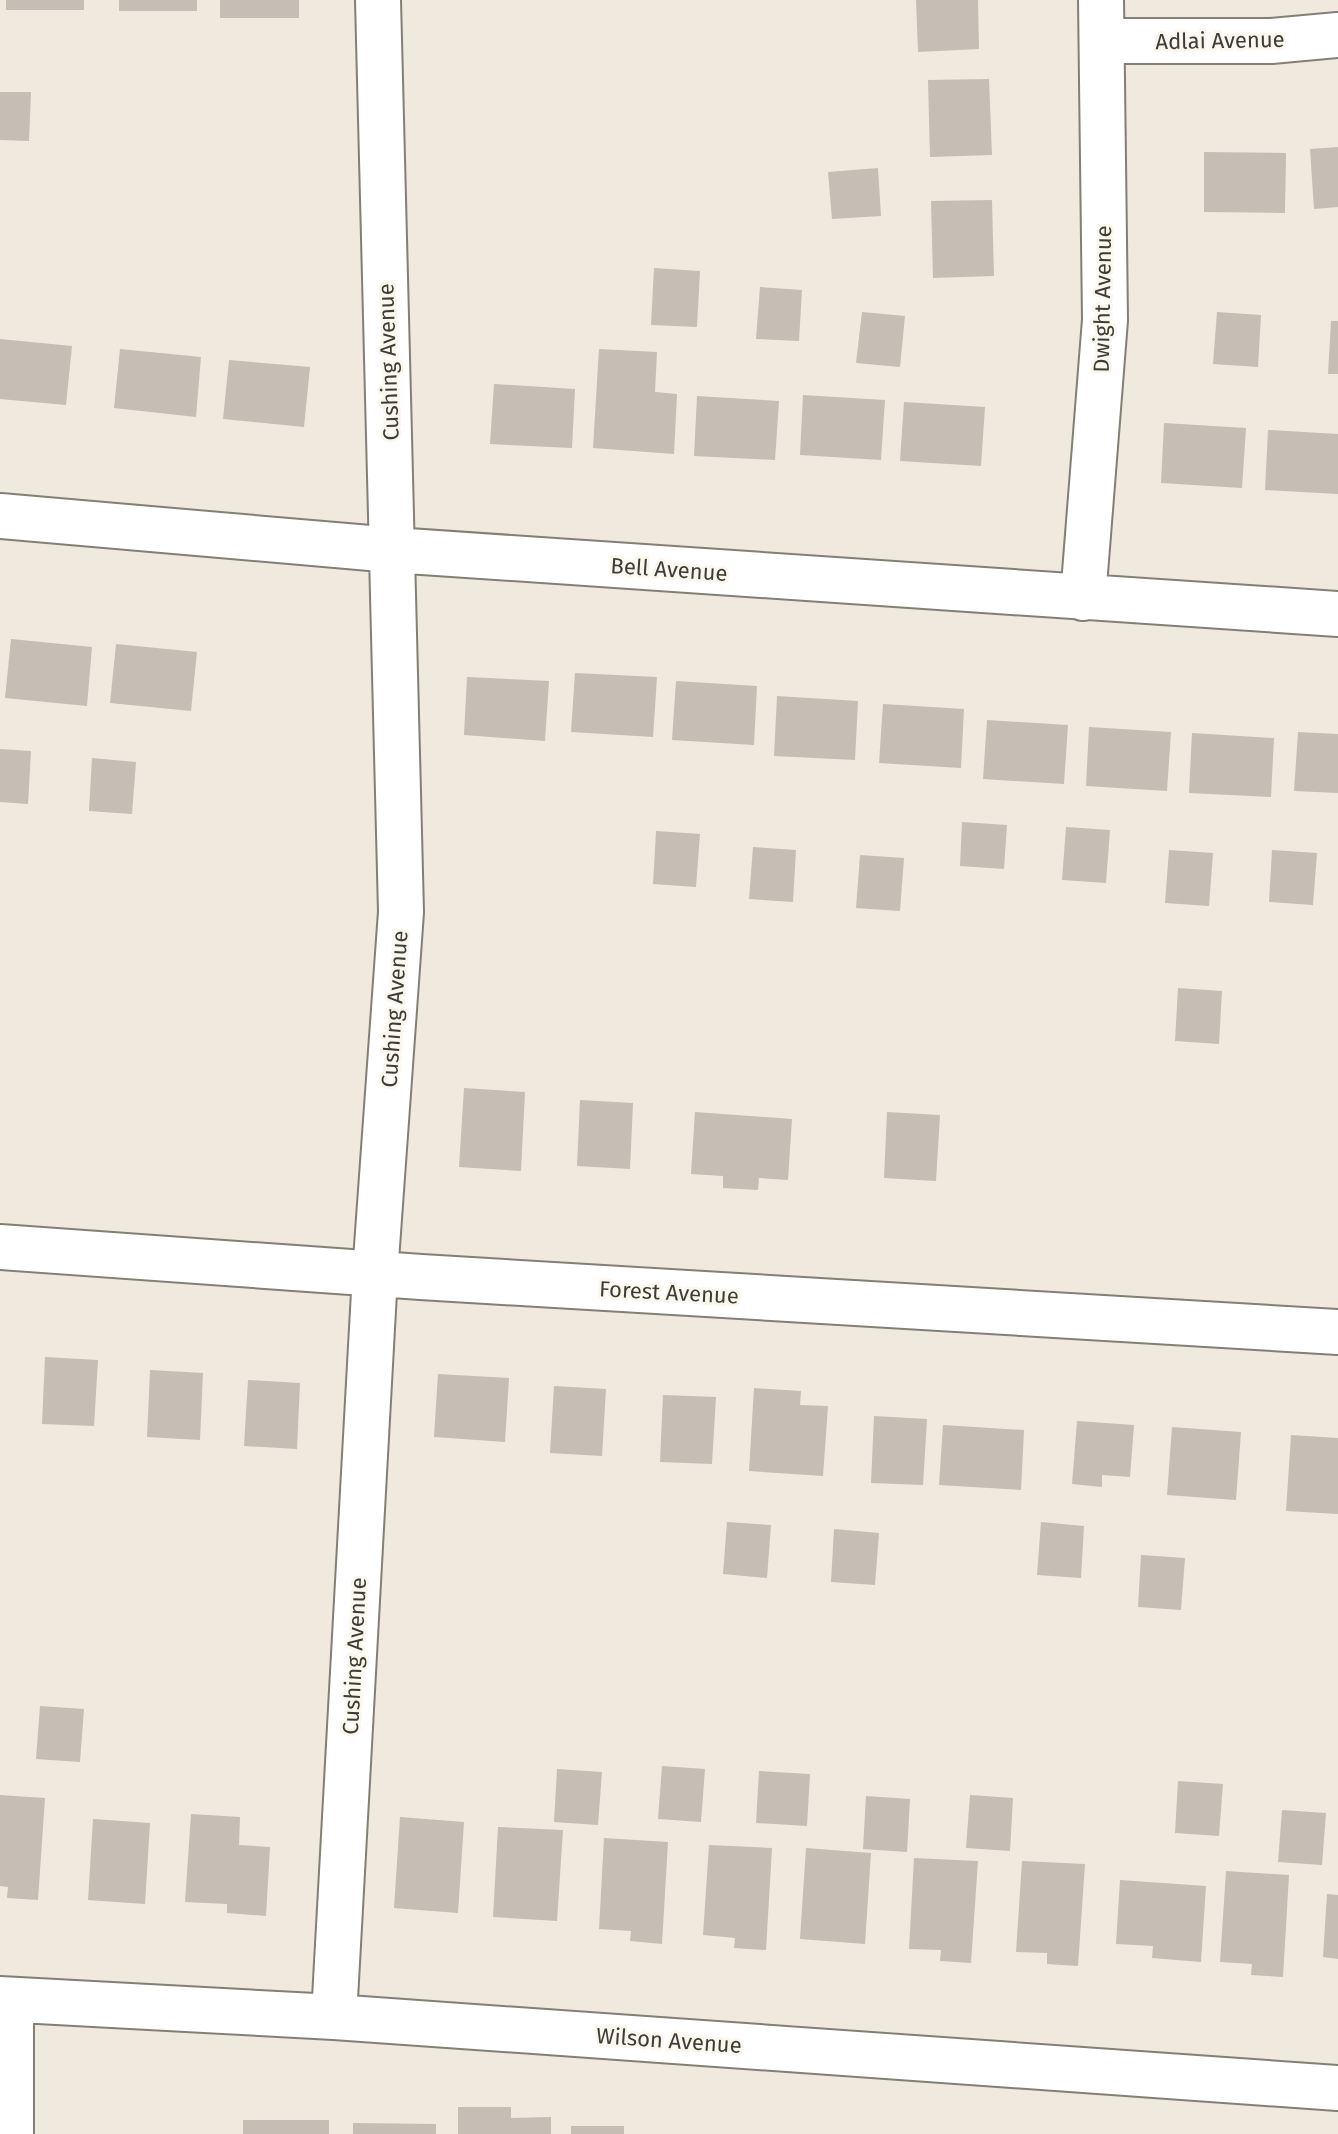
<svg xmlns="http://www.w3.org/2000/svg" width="1338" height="2134" viewBox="0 0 1338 2134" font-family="'Fira Sans',sans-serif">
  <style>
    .building { fill: #c4beb4 }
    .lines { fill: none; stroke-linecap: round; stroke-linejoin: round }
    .minor-casing { stroke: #847f75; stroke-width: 48 }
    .minor { stroke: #fff; stroke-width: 44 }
    .labels { text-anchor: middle; stroke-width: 6; stroke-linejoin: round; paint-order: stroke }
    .street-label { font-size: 22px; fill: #3e3c37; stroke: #fcf7ec }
  </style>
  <rect width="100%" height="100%" fill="#efe9de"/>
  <!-- building -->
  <path class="building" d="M 6,0 L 84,0 L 84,10 L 6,10 Z
    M 119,0 L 197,0 L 197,11 L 119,11 Z
    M 220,0 L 299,0 L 299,18 L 220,18 Z
    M 916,0 L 978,0 L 979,49 L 918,52 Z
    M 989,79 L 992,155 L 930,157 L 928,80 Z
    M 0,92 L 31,92 L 29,141 L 0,140 Z
    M 1338,147 L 1338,207 L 1314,209 L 1310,149 Z
    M 1204,152 L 1286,153 L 1285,213 L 1204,212 Z
    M 878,168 L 881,216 L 832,219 L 828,172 Z
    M 992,200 L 994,276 L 933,278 L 931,201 Z
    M 654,268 L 700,271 L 697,327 L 651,325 Z
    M 760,287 L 802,290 L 799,341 L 756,339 Z
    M 862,312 L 905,316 L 900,367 L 856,363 Z
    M 1217,312 L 1261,315 L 1258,367 L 1213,364 Z
    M 1331,321 L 1338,321 L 1338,374 L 1328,374 Z
    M 0,339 L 72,346 L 66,405 L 0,399 Z
    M 120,349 L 201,357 L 196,417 L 114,408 Z
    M 599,349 L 657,352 L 655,392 L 677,394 L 674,454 L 593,448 Z
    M 229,360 L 310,367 L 304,427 L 223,419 Z
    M 494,384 L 575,389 L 572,448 L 490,444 Z
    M 803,395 L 885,400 L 881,460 L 800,455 Z
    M 697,396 L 779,401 L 775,460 L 694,456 Z
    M 904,402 L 985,407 L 981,466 L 900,461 Z
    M 1164,423 L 1246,428 L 1242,488 L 1161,483 Z
    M 1268,430 L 1338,434 L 1338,494 L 1265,490 Z
    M 11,639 L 92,647 L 87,706 L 5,698 Z
    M 116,644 L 197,652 L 191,711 L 110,703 Z
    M 575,673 L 657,677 L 653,737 L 571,732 Z
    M 467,677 L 549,681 L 545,741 L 464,735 Z
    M 676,681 L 757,686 L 754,745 L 672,740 Z
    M 777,696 L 858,701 L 855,760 L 774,756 Z
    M 883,704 L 964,709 L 961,768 L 879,763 Z
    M 987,720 L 1068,725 L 1064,784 L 983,779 Z
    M 1089,727 L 1171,732 L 1167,791 L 1086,786 Z
    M 1298,732 L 1338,734 L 1338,793 L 1294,791 Z
    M 1192,733 L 1274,738 L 1271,797 L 1189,793 Z
    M 0,749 L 31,751 L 28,804 L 0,802 Z
    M 92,758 L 136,762 L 132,814 L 89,811 Z
    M 962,822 L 1007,825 L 1004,869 L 960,866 Z
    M 1066,827 L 1110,830 L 1106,883 L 1062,880 Z
    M 656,831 L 700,834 L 696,887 L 653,884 Z
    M 753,847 L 796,850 L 793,902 L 749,899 Z
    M 1169,850 L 1213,853 L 1209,906 L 1165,903 Z
    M 1272,850 L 1317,853 L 1313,905 L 1269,902 Z
    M 860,855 L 904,858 L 900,911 L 856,908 Z
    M 1178,988 L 1222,991 L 1219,1044 L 1175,1041 Z
    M 464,1088 L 525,1092 L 521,1171 L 459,1167 Z
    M 580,1100 L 633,1103 L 630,1169 L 577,1166 Z
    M 695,1112 L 792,1119 L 788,1180 L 759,1178 L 758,1190 L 723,1188 L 723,1176 L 691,1174 Z
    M 887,1112 L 940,1115 L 936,1181 L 884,1178 Z
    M 45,1357 L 98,1360 L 94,1426 L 42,1424 Z
    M 150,1370 L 203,1373 L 200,1440 L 147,1437 Z
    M 438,1374 L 509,1378 L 505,1442 L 434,1437 Z
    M 248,1380 L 300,1383 L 297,1449 L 244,1446 Z
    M 554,1386 L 606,1389 L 602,1456 L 550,1453 Z
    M 754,1388 L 801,1391 L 800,1405 L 828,1406 L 823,1476 L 749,1471 Z
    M 663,1395 L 716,1397 L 712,1464 L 660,1462 Z
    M 874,1416 L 927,1419 L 923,1485 L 871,1483 Z
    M 1077,1421 L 1134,1425 L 1130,1477 L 1102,1475 L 1102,1487 L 1072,1484 Z
    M 943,1425 L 1024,1430 L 1021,1490 L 939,1485 Z
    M 1172,1427 L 1241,1432 L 1236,1500 L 1167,1495 Z
    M 1291,1435 L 1338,1438 L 1338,1514 L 1286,1511 Z
    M 727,1522 L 771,1525 L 767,1578 L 723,1574 Z
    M 1041,1522 L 1084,1526 L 1081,1578 L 1037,1575 Z
    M 834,1529 L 879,1533 L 875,1585 L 831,1582 Z
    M 1141,1555 L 1185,1558 L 1181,1610 L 1138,1607 Z
    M 40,1706 L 84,1709 L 80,1762 L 36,1759 Z
    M 662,1766 L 705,1769 L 701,1822 L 658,1819 Z
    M 557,1769 L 602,1772 L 598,1825 L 554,1822 Z
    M 759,1771 L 810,1774 L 807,1826 L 756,1823 Z
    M 1178,1781 L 1223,1784 L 1219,1836 L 1175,1833 Z
    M 0,1795 L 45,1798 L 38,1900 L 7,1898 L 8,1887 L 0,1886 Z
    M 970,1795 L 1013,1798 L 1010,1851 L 966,1848 Z
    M 866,1796 L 910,1799 L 907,1852 L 863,1849 Z
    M 1282,1810 L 1326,1813 L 1322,1865 L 1278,1862 Z
    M 191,1814 L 240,1817 L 239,1845 L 270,1847 L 266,1916 L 227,1913 L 227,1904 L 185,1902 Z
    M 400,1817 L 464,1822 L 458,1913 L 394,1908 Z
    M 93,1819 L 150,1823 L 145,1904 L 88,1900 Z
    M 498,1827 L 563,1830 L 557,1921 L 493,1917 Z
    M 604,1838 L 668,1842 L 662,1944 L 630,1941 L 631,1931 L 599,1929 Z
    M 709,1845 L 772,1848 L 766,1950 L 734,1948 L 735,1938 L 703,1935 Z
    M 806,1848 L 871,1853 L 865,1944 L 800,1939 Z
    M 914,1858 L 978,1861 L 971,1963 L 940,1961 L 941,1950 L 909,1949 Z
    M 1022,1861 L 1085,1864 L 1078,1966 L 1047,1964 L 1047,1953 L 1016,1952 Z
    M 1226,1871 L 1289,1875 L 1283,1977 L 1251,1975 L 1252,1964 L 1220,1962 Z
    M 1120,1880 L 1206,1886 L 1201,1962 L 1152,1958 L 1153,1946 L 1116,1944 Z
    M 1327,1894 L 1338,1895 L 1338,1959 L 1323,1957 Z
    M 458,2107 L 511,2107 L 511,2118 L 551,2117 L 551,2134 L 458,2134 Z
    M 243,2120 L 329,2120 L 329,2134 L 243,2134 Z
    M 353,2123 L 436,2124 L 436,2134 L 353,2134 Z
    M 571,2126 L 624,2126 L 624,2134 L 571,2134 Z"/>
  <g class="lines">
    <defs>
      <path id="minor" d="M 1102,41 L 1271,41 L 1338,35
        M 0,516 L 393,550 L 1338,614
        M 1083,598 L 1105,320 L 1101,0
        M 0,1247 L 421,1277 L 1338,1332
        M 0,1999 L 334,2017 L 1338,2088
        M 11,2000 L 11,2134
        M 334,2017 L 375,1274 L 401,912 L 378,0"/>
    </defs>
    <!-- minor casing -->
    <use href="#minor" class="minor-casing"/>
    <!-- minor -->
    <use href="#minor" class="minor"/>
  </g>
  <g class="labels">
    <!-- street labels -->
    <g class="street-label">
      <text transform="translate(1220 40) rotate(-1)" y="8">Adlai Avenue</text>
      <text transform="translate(1102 299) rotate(-89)" y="8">Dwight Avenue</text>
      <text transform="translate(388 362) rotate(-92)" y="8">Cushing Avenue</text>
      <text transform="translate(669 569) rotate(4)" y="8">Bell Avenue</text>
      <text transform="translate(394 1009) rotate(-86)" y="8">Cushing Avenue</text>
      <text transform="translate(669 1292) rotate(3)" y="8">Forest Avenue</text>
      <text transform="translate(354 1656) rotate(-87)" y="8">Cushing Avenue</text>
      <text transform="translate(669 2040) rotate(4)" y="8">Wilson Avenue</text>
    </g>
  </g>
</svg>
